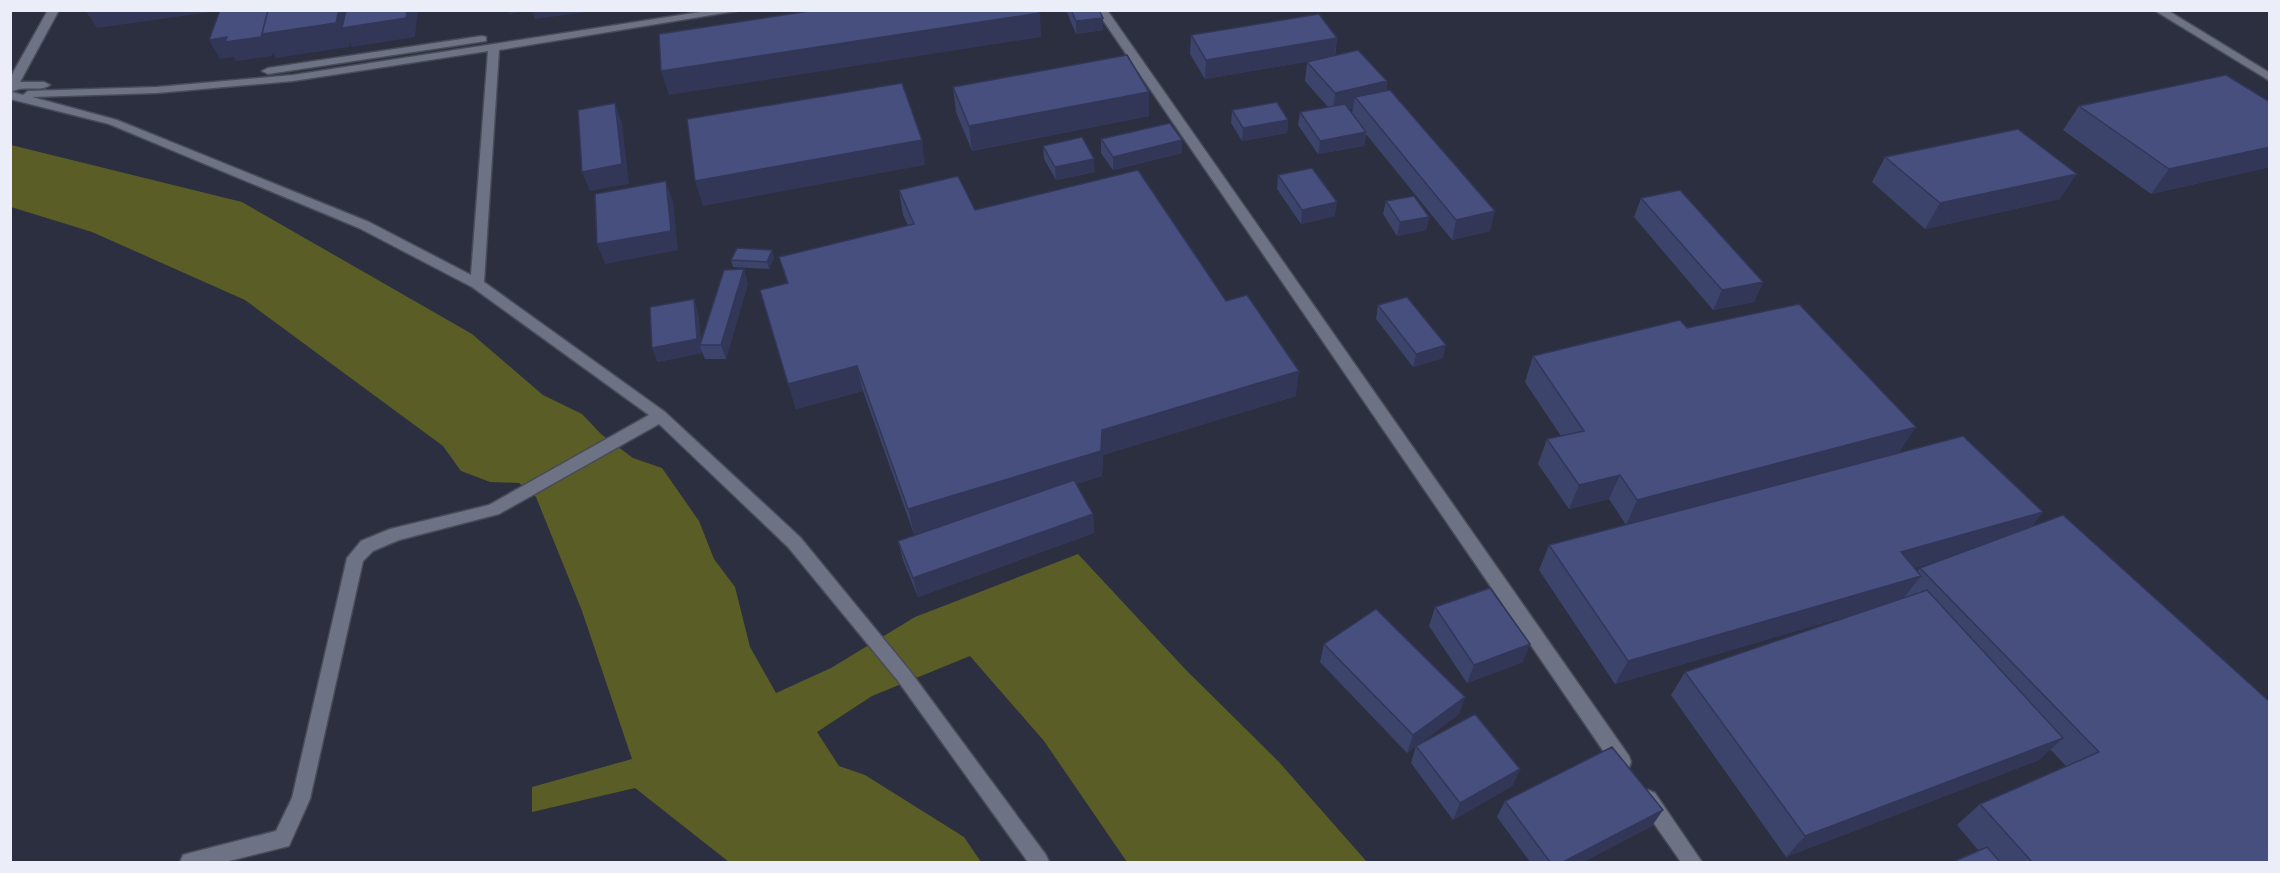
<svg xmlns="http://www.w3.org/2000/svg" width="2280" height="873" viewBox="0 0 2280 873" font-family="Overpass,sans-serif">
  <style>
    .water { fill: #5a5d25 }
    .lines { fill: none; stroke-linecap: round; stroke-linejoin: round }
    .minor-casing { stroke: #484b58; stroke-width: 3 }
    .minor { fill: #6e7285; fill-rule: evenodd }
    .wall { fill: #3d446c; fill-rule: evenodd }
    .shaded-wall { fill: #323758 }
    .building { fill: #474f7e; stroke: #323758; stroke-width: 1.5 }
  </style>
  <rect width="100%" height="100%" fill="#2c2f3f"/>
  <!-- water -->
  <path class="water" d="M 11,145 L 242,202 L 472,334 L 543,395 L 582,414 L 601,434 L 633,458 L 662,468 L 699,521 L 714,559 L 735,587 L 750,647 L 776,693 L 831,668 L 915,617 L 1078,554 L 1186,670 L 1279,762 L 1367,862 L 1127,862 L 1044,741 L 970,656 L 872,696 L 817,732 L 839,766 L 865,775 L 964,837 L 981,862 L 729,862 L 635,788 L 532,812 L 532,787 L 632,759 L 582,611 L 536,497 L 519,483 L 490,482 L 461,471 L 443,446 L 245,300 L 92,232 L 11,207 Z"/>
  <g class="lines">
    <defs>
      <path id="minor" d="M 48,10 L 59,10 L 20,82 L 44,82 L 50,85 C 39,93 22,84 12,92 L 23,95 L 28,91 L 157,87 L 293,75 L 713,10 L 742,10 L 499,50 L 484,282 L 665,412 L 800,537 L 910,671 L 1046,855 L 1049,862 L 1028,862 L 898,681 L 788,547 L 659,424 L 499,514 L 399,540 L 373,551 L 363,561 L 310,799 L 289,846 L 225,862 L 180,862 L 183,855 L 190,853 L 276,831 L 292,798 L 347,558 L 361,541 L 390,529 L 489,505 L 649,415 L 472,287 L 359,228 L 109,124 L 10,99 L 10,78 ZM 488,51 L 471,275 L 369,222 L 117,120 L 32,97 L 157,93 L 293,81 Z
        M 1096,10 L 1107,10 L 1629,756 L 1631,762 L 1629,768 L 1622,770 L 1615,768 Z
        M 2154,10 L 2167,10 L 2270,73 L 2270,81 Z
        M 482,36 L 486,37 L 486,41 L 268,74 L 262,71 L 268,68 Z
        M 1648,790 L 1655,793 L 1702,862 L 1681,862 L 1641,805 L 1639,799 L 1641,793 Z"/>
    </defs>
    <!-- minor casing -->
    <use href="#minor" class="minor-casing"/>
    <!-- minor -->
    <use href="#minor" class="minor"/>
  </g>
  <!-- wall -->
  <path class="wall" d="M 1066,10 L 1099,10 L 1103,18 L 1103,30 L 1076,34 Z
    M 1191,35 L 1337,38 L 1335,56 L 1387,81 L 1386,91 L 1490,231 L 1452,240 L 1366,134 L 1364,146 L 1318,154 L 1298,125 L 1300,112 L 1328,107 L 1305,81 L 1307,62 L 1311,61 L 1205,79 L 1190,54 ZM 1353,108 L 1352,113 L 1349,109 Z
    M 953,87 L 1149,116 L 972,151 L 956,112 Z
    M 2270,102 L 2270,167 L 2151,194 L 2063,130 L 2079,106 Z
    M 1232,110 L 1288,120 L 1287,133 L 1242,141 L 1231,123 Z
    M 1101,139 L 1182,140 L 1182,153 L 1113,170 L 1101,153 Z
    M 1043,146 L 1095,172 L 1056,180 L 1044,159 Z
    M 1885,157 L 2060,199 L 1925,229 L 1872,182 Z
    M 1278,175 L 1335,216 L 1301,224 L 1277,189 Z
    M 899,190 L 975,210 L 1226,301 L 1296,396 L 1103,455 L 1102,476 L 1076,484 L 1093,514 L 1094,533 L 918,597 L 903,560 L 898,541 L 972,516 L 914,534 L 863,391 L 796,409 L 760,290 L 787,283 L 779,257 L 908,225 L 903,215 Z
    M 1641,198 L 1763,282 L 1754,302 L 1713,310 L 1634,217 Z
    M 1386,201 L 1429,217 L 1426,230 L 1397,236 L 1383,214 Z
    M 774,257 L 769,269 L 733,267 L 731,260 Z
    M 748,283 L 726,359 L 705,359 L 701,349 L 702,353 L 657,362 L 698,313 L 701,343 Z
    M 1378,305 L 1443,358 L 1413,367 L 1376,319 Z
    M 1687,328 L 1916,427 L 1899,452 L 1626,525 L 1609,499 L 1569,509 L 1538,464 L 1547,439 L 1561,436 L 1525,382 L 1533,356 Z
    M 2043,512 L 2030,528 L 2270,862 L 1953,862 L 1979,851 L 1957,825 L 1980,804 L 2066,766 L 2050,749 L 2039,760 L 1786,857 L 1671,695 L 1685,672 L 1868,610 L 1615,684 L 1539,570 L 1549,545 ZM 1946,558 L 1920,568 L 1917,572 L 1914,568 Z
    M 1435,607 L 1523,662 L 1467,683 L 1429,626 Z
    M 1324,644 L 1465,697 L 1459,714 L 1407,753 L 1320,662 Z
    M 1416,746 L 1520,769 L 1512,786 L 1453,820 L 1411,763 Z
    M 1505,801 L 1652,826 L 1583,862 L 1530,862 L 1497,817 Z"/>
  <!-- shaded-wall -->
  <path class="shaded-wall" d="M 85,10 L 225,10 L 97,28 Z
    M 270,10 L 418,10 L 415,37 L 352,47 L 350,42 L 349,47 L 276,58 L 273,53 L 272,56 L 236,61 L 234,57 L 220,59 L 209,40 Z
    M 508,10 L 530,10 L 509,14 Z
    M 532,10 L 594,10 L 594,11 L 535,19 Z
    M 1040,13 L 1041,37 L 669,95 L 661,71 Z
    M 1103,18 L 1103,30 L 1076,34 L 1076,21 Z
    M 1337,38 L 1334,57 L 1205,79 L 1206,60 Z
    M 1387,81 L 1384,100 L 1355,97 L 1353,108 L 1333,112 L 1335,93 Z
    M 1149,92 L 1149,116 L 972,151 L 969,126 Z
    M 615,103 L 622,123 L 629,184 L 590,191 L 582,172 Z
    M 1288,120 L 1287,133 L 1242,141 L 1243,128 Z
    M 1366,132 L 1364,146 L 1318,154 L 1320,141 Z
    M 922,140 L 925,165 L 703,206 L 695,181 Z
    M 1182,140 L 1182,153 L 1113,170 L 1113,157 Z
    M 2270,147 L 2270,167 L 2151,194 L 2169,169 Z
    M 1094,159 L 1095,172 L 1056,180 L 1055,167 Z
    M 2077,174 L 2060,199 L 1925,229 L 1940,203 Z
    M 666,181 L 673,201 L 678,250 L 605,264 L 597,244 Z
    M 1337,202 L 1335,216 L 1301,224 L 1302,210 Z
    M 1495,211 L 1490,231 L 1452,240 L 1456,220 Z
    M 1429,217 L 1426,230 L 1397,236 L 1400,222 Z
    M 772,250 L 774,257 L 769,269 L 767,262 Z
    M 744,269 L 748,283 L 726,359 L 721,345 Z
    M 1763,282 L 1754,302 L 1713,310 L 1722,290 Z
    M 694,299 L 698,313 L 701,345 L 700,345 L 702,353 L 657,362 L 652,348 Z
    M 1446,345 L 1443,358 L 1413,367 L 1416,354 Z
    M 857,366 L 863,391 L 796,409 L 788,384 Z
    M 1299,371 L 1296,396 L 1103,455 L 1102,476 L 914,534 L 908,509 L 1102,430 Z
    M 1916,427 L 1899,452 L 1626,525 L 1637,500 Z
    M 1620,475 L 1609,499 L 1569,509 L 1579,485 Z
    M 2043,512 L 2022,537 L 1883,576 L 1901,552 Z
    M 1093,514 L 1094,533 L 918,597 L 913,578 Z
    M 1921,576 L 1902,600 L 1615,684 L 1628,661 Z
    M 1530,644 L 1523,662 L 1467,683 L 1474,665 Z
    M 1465,697 L 1459,714 L 1407,753 L 1413,735 Z
    M 2063,738 L 2039,760 L 1786,857 L 1805,836 Z
    M 1520,769 L 1512,786 L 1453,820 L 1460,803 Z
    M 1663,810 L 1652,826 L 1583,862 L 1563,862 Z"/>
  <!-- building -->
  <path class="building" d="M 220,10 L 268,10 L 261,37 L 225,42 L 227,37 L 209,40 Z
    M 268,10 L 339,10 L 336,23 L 262,34 Z
    M 346,10 L 407,10 L 406,18 L 342,28 Z
    M 816,10 L 1039,10 L 1040,13 L 661,71 L 659,34 Z
    M 1071,10 L 1099,10 L 1103,18 L 1076,21 Z
    M 1319,14 L 1337,38 L 1206,60 L 1191,35 Z
    M 1358,50 L 1387,81 L 1335,93 L 1307,62 Z
    M 1127,55 L 1149,92 L 969,126 L 953,87 Z
    M 2226,75 L 2270,102 L 2270,147 L 2169,169 L 2079,106 Z
    M 902,83 L 922,140 L 695,181 L 687,119 Z
    M 1390,90 L 1495,211 L 1456,220 L 1355,97 Z
    M 1277,102 L 1288,120 L 1243,128 L 1232,110 Z
    M 615,103 L 622,164 L 582,172 L 578,110 Z
    M 1345,104 L 1366,132 L 1320,141 L 1300,112 Z
    M 1170,123 L 1182,140 L 1113,157 L 1101,139 Z
    M 2018,129 L 2077,174 L 1940,203 L 1885,157 Z
    M 1082,137 L 1094,159 L 1055,167 L 1043,146 Z
    M 1312,168 L 1337,202 L 1302,210 L 1278,175 Z
    M 1138,170 L 1226,301 L 1247,295 L 1299,371 L 1102,430 L 1101,451 L 908,509 L 857,366 L 788,384 L 760,290 L 788,283 L 779,257 L 914,224 L 899,190 L 958,176 L 975,210 Z
    M 666,181 L 671,231 L 597,244 L 595,194 Z
    M 1680,190 L 1763,282 L 1722,290 L 1641,198 Z
    M 1414,196 L 1429,217 L 1400,222 L 1386,201 Z
    M 737,248 L 772,250 L 767,262 L 731,260 Z
    M 744,269 L 721,345 L 700,345 L 724,270 Z
    M 1407,297 L 1446,345 L 1416,354 L 1378,305 Z
    M 694,299 L 697,339 L 652,348 L 650,307 Z
    M 1799,304 L 1916,427 L 1637,500 L 1620,475 L 1579,485 L 1547,439 L 1584,431 L 1533,356 L 1680,320 L 1687,328 Z
    M 1963,436 L 2043,512 L 1901,552 L 1921,576 L 1628,661 L 1549,545 Z
    M 1074,480 L 1093,514 L 913,578 L 898,541 Z
    M 2063,515 L 2270,702 L 2270,862 L 2032,862 L 1980,804 L 2099,752 L 1920,568 Z
    M 1490,588 L 1530,644 L 1474,665 L 1435,607 Z
    M 1927,590 L 2063,738 L 1805,836 L 1685,672 Z
    M 1376,609 L 1465,697 L 1413,735 L 1324,644 Z
    M 1475,714 L 1520,769 L 1460,803 L 1416,746 Z
    M 1612,747 L 1663,810 L 1563,862 L 1550,862 L 1505,801 Z
    M 1987,847 L 2000,862 L 1953,862 Z"/>
  <!-- border -->
  <rect width="2280" height="873" fill="none" stroke="#ebeef8" stroke-width="24"/>
</svg>
